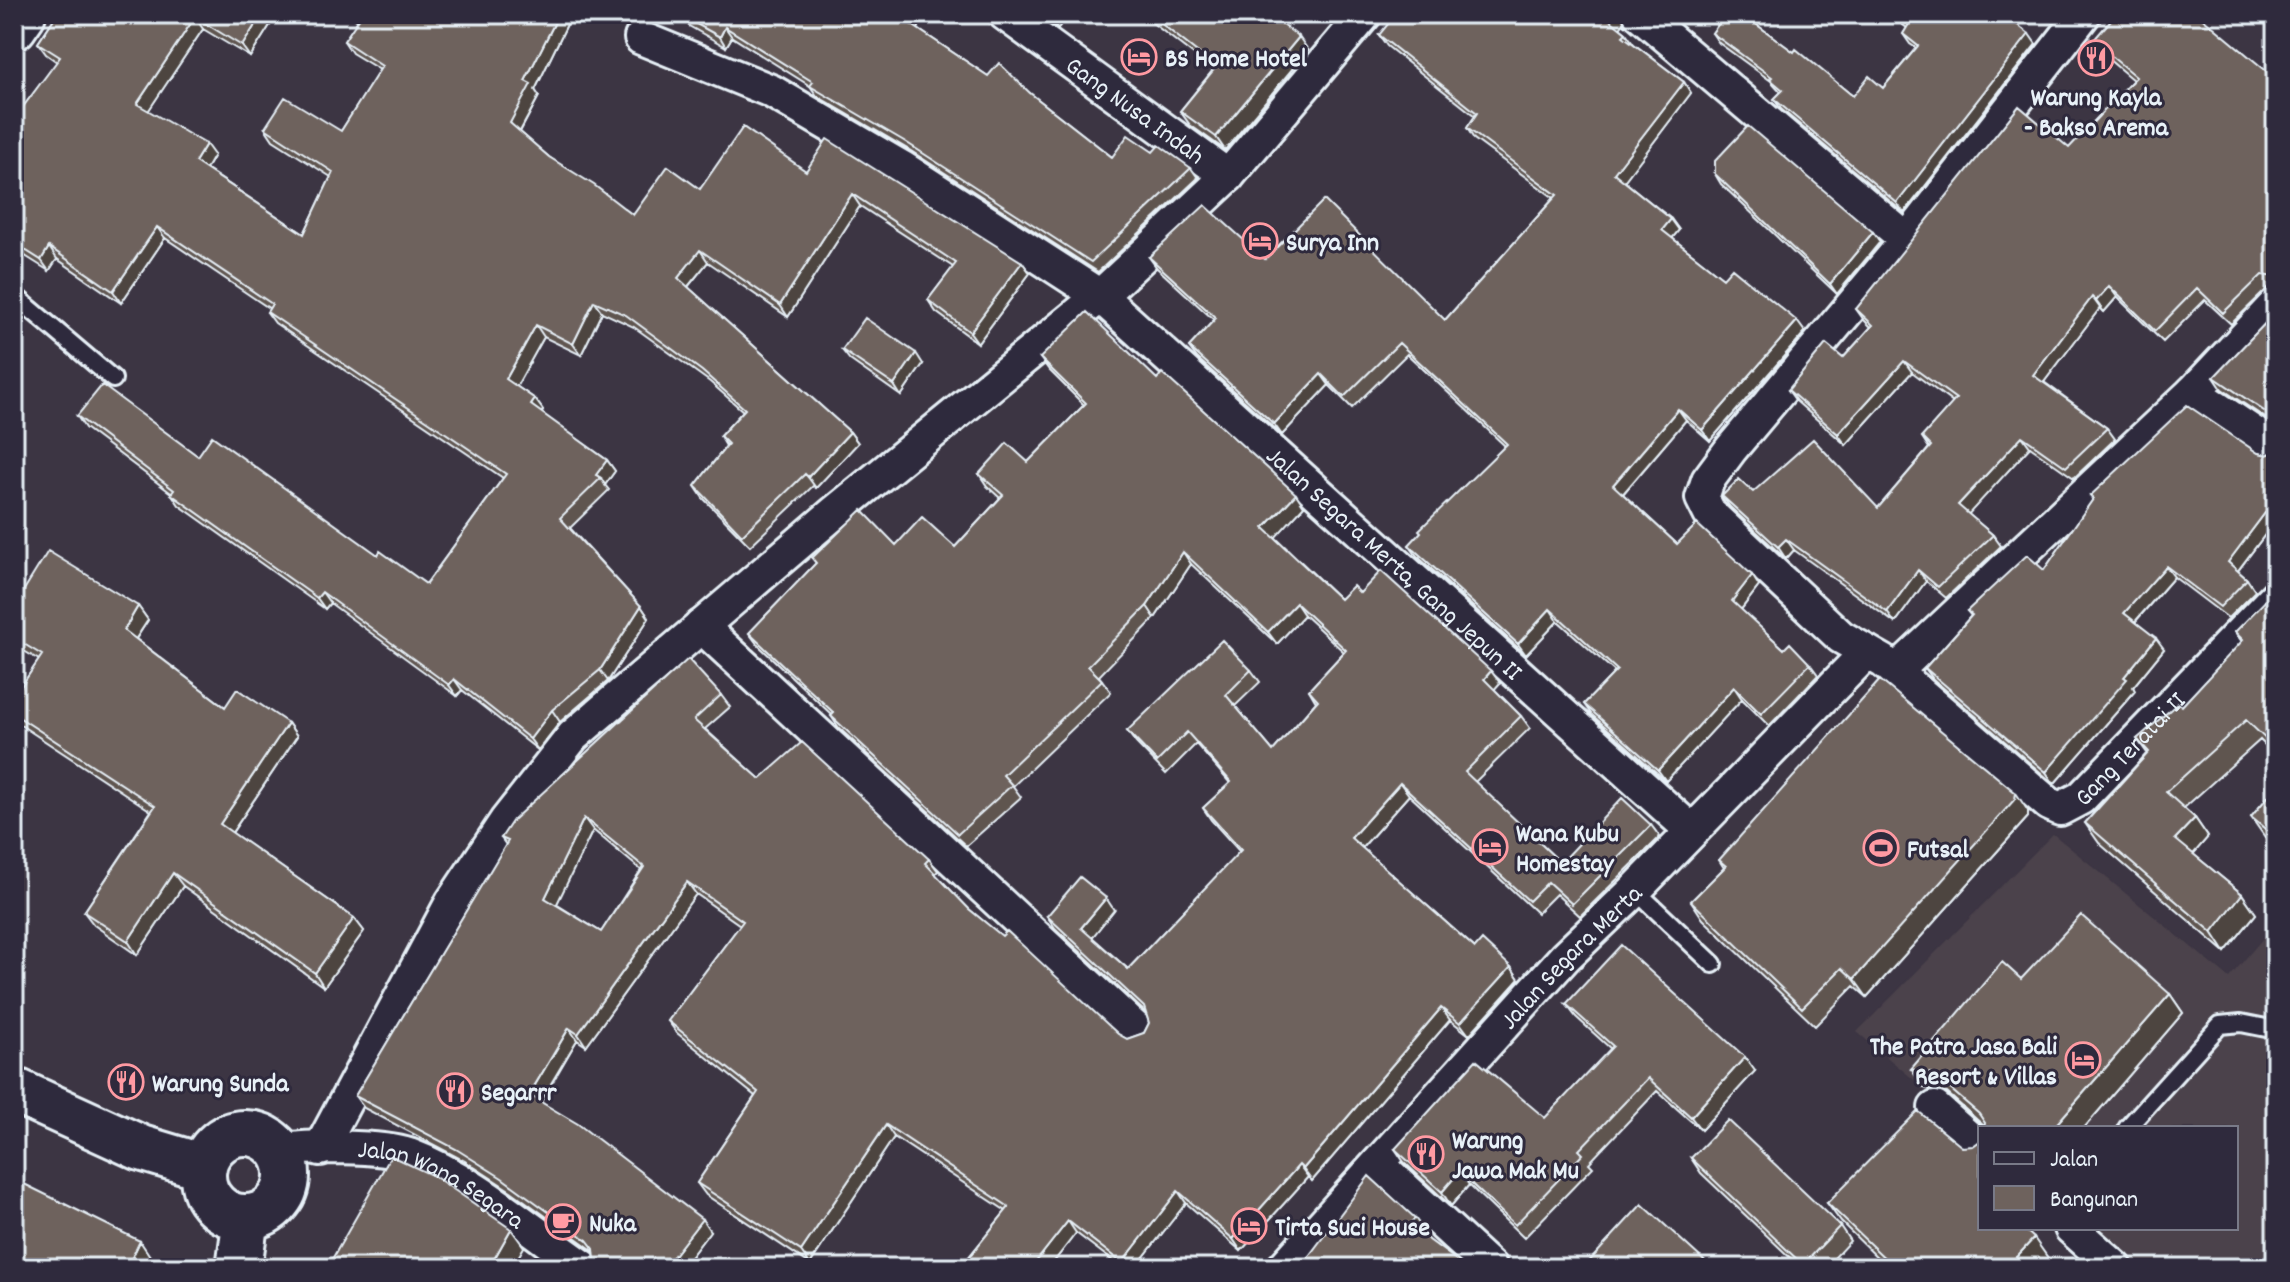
<svg xmlns="http://www.w3.org/2000/svg" width="2290" height="1282" viewBox="0 0 2290 1282" font-family="Dekko,sans-serif">
  <style>
    .built { fill: #4b424b }
    .lines { fill: none; stroke-linecap: round; stroke-linejoin: round }
    .lane-casing { stroke: #e8f1f8; stroke-width: 22 }
    .street-casing { stroke: #e8f1f8; stroke-width: 38 }
    .secondary-casing { stroke: #e8f1f8; stroke-width: 50 }
    .lane { stroke: #2f2a3d; stroke-width: 16 }
    .street { stroke: #2f2a3d; stroke-width: 32 }
    .secondary { stroke: #2f2a3d; stroke-width: 44 }
    .wall { fill: #5f5450; stroke: #e8f1f8; stroke-width: 2; fill-rule: evenodd }
    .shaded-wall { fill: #4d4541; stroke: #e8f1f8; stroke-width: 2 }
    .building { fill: #6e625d; stroke: #e8f1f8; stroke-width: 2; fill-rule: evenodd }
    .labels { text-anchor: middle; stroke-width: 6; stroke-linejoin: round; paint-order: stroke }
    .poi-label { font-size: 26px; font-weight: bold; fill: #e8f1f8; stroke: #2f2a3d; text-anchor: start }
    .street-label { font-size: 26px; fill: #e8f1f8; stroke: #2f2a3d }
  </style>
  <rect width="100%" height="100%" fill="#3c3543"/>
  <filter id="ink" filterUnits="userSpaceOnUse"><feTurbulence type="fractalNoise" baseFrequency=".0125" numOctaves="2"/><feDisplacementMap in="SourceGraphic" scale="16" xChannelSelector="R" yChannelSelector="G"/><feConvolveMatrix kernelMatrix="1 2 1 2 8 2 1 2 1" color-interpolation-filters="sRGB"/></filter>
  <g filter="url(#ink)">
    <!-- built -->
    <path class="built" d="M 2053,834 L 2229,978 L 2276,923 L 2276,1268 L 2139,1268 L 2091,1228 L 2236,1228 L 2236,1128 L 1980,1128 L 1980,1135 L 1857,1032 Z"/>
    <g class="lines">
      <defs>
        <path id="lane" d="M 14,295 L 113,379
          M 1635,890 L 1713,964
          M 2127,1128 L 2220,1025 L 2241,1023 L 2276,1030"/>
        <g id="street">
          <path id="s1" d="M 1005,14 L 1228,176"/>
          <path d="M 1640,14 L 1907,240"/>
          <path id="s2" d="M 2084,14 L 1907,240 L 1731,449 L 1708,480 L 1702,498 L 1710,514 L 1841,637 L 1883,661 L 2049,804 L 2060,809 L 2081,798 L 2276,596"/>
          <path d="M 641,38 L 771,91 L 901,167 L 1100,296 L 1228,176 L 1365,14"/>
          <path d="M 2193,392 L 2276,448"/>
          <path d="M 701,626 L 1139,1032"/>
          <path d="M 1896,671 L 2193,392 L 2276,304"/>
          <path d="M 1935,1108 L 1980,1148"/>
          <path id="s3" d="M 320,1149 L 452,902 L 506,821 L 573,736 L 834,513 L 1100,296 L 1691,830"/>
          <path id="s4" d="M 280,1151 C 306,1145 383,1146 409,1155 C 473,1179 529,1230 585,1268"/>
          <path d="M 1379,1165 L 1491,1268"/>
          <path d="M 2071,1228 L 2116,1268"/>
          <path id="s5" d="M 1283,1268 L 1565,957 L 1635,890 L 1867,652"/>
        </g>
        <path id="secondary" d="M 14,27 L 23,14
          M 14,1090 L 141,1148 L 204,1167
          M203 1175a42 42 0 1 1 84 0a42 42 0 1 1-84 0Z
          M 239,1268 L 246,1217"/>
      </defs>
      <!-- lane casing -->
      <use href="#lane" class="lane-casing"/>
      <!-- street casing -->
      <use href="#street" class="street-casing"/>
      <!-- secondary casing -->
      <use href="#secondary" class="secondary-casing"/>
      <!-- lane -->
      <use href="#lane" class="lane"/>
      <!-- street -->
      <use href="#street" class="street"/>
      <!-- secondary -->
      <use href="#secondary" class="secondary"/>
    </g>
    <!-- wall -->
    <path class="wall" d="M 57,14 L 277,14 L 250,57 L 203,29 L 148,111 L 214,155 L 206,169 L 304,234 L 331,177 L 273,140 L 265,128 L 341,131 L 380,70 L 352,53 L 344,41 L 358,21 L 348,14 L 572,14 L 535,90 L 539,96 L 520,132 L 549,157 L 633,215 L 700,189 L 806,171 L 1022,262 L 1030,273 L 978,343 L 936,312 L 928,300 L 953,267 L 860,206 L 788,317 L 708,262 L 688,287 L 850,432 L 858,443 L 816,488 L 813,486 L 750,546 L 703,498 L 695,486 L 726,446 L 720,436 L 743,411 L 710,382 L 634,327 L 602,312 L 581,355 L 544,337 L 516,386 L 535,399 L 543,410 L 541,413 L 607,460 L 615,471 L 605,485 L 609,490 L 570,528 L 641,606 L 649,618 L 608,681 L 560,722 L 538,750 L 462,690 L 457,696 L 330,603 L 325,609 L 179,505 L 171,493 L 85,428 L 77,416 L 198,456 L 378,555 L 426,584 L 503,478 L 275,323 L 267,312 L 270,309 L 165,238 L 121,303 L 57,259 L 49,271 L 14,249 L 14,119 L 57,62 L 46,54 L 38,43 Z
      M 1036,14 L 1066,14 L 1058,29 Z
      M 1141,14 L 1248,14 L 1308,50 L 1225,150 L 1190,125 L 1180,111 L 1213,70 Z
      M 1713,14 L 1742,14 L 1853,96 L 1883,88 L 1916,48 L 1910,44 L 1903,34 L 1907,28 L 1888,14 L 2004,14 L 2036,44 L 1904,213 L 1781,109 L 1774,99 L 1781,92 L 1771,81 L 1719,43 L 1712,33 L 1721,20 Z
      M 682,16 L 913,17 L 919,27 L 918,29 L 988,76 L 1030,93 L 1112,157 L 1153,152 L 1191,168 L 1198,178 L 1098,272 L 911,151 L 817,96 L 810,86 L 732,37 L 726,47 L 689,26 Z
      M 1624,23 L 1620,28 L 1626,33 L 1634,44 L 1684,82 L 1691,93 L 1624,181 L 1671,219 L 1679,230 L 1672,238 L 1723,278 L 1805,332 L 1710,441 L 1686,420 L 1623,494 L 1677,544 L 1752,575 L 1759,586 L 1741,610 L 1784,649 L 1810,664 L 1818,675 L 1769,726 L 1742,699 L 1666,781 L 1592,715 L 1584,704 L 1615,672 L 1558,621 L 1526,655 L 1417,556 L 1409,545 L 1505,446 L 1407,354 L 1352,408 L 1329,385 L 1282,435 L 1197,358 L 1189,347 L 1214,320 L 1157,268 L 1149,257 L 1265,259 L 1445,320 L 1554,198 L 1474,139 L 1467,128 L 1475,116 L 1387,46 L 1379,35 Z
      M 2093,41 L 2276,79 L 2276,287 L 2270,286 L 2231,324 L 2205,300 L 2163,342 L 2117,297 L 2104,312 L 2100,308 L 2044,382 L 2107,428 L 2115,439 L 2074,478 L 2030,447 L 1968,514 L 1993,535 L 2001,546 L 1946,598 L 1926,581 L 1895,623 L 1794,550 L 1786,559 L 1730,507 L 1722,496 L 1753,492 L 1878,508 L 1929,448 L 1922,437 L 1953,403 L 1912,372 L 1846,445 L 1796,401 L 1788,390 L 1843,358 L 1871,327 L 1864,320 L 1856,309 L 2069,148 L 2133,80 L 2101,53 Z
      M 1715,174 L 1873,232 L 1880,242 L 1837,294 L 1721,184 Z
      M 2276,312 L 2276,425 L 2222,389 L 2214,377 Z
      M 842,350 L 923,364 L 901,396 L 850,360 Z
      M 1040,358 L 1157,379 L 1304,506 L 1275,537 L 1340,599 L 1360,593 L 1491,671 L 1500,683 L 1494,689 L 1521,716 L 1530,728 L 1475,782 L 1561,863 L 1651,825 L 1660,837 L 1580,916 L 1556,894 L 1537,913 L 1409,795 L 1362,848 L 1475,948 L 1511,967 L 1519,979 L 1469,1035 L 1450,1020 L 1312,1181 L 1308,1177 L 1241,1251 L 1186,1203 L 1135,1268 L 1122,1268 L 1076,1233 L 1049,1268 L 960,1268 L 1006,1211 L 894,1137 L 810,1264 L 706,1195 L 697,1183 L 755,1096 L 677,1033 L 668,1021 L 740,925 L 696,894 L 586,1046 L 577,1040 L 541,1102 L 710,1231 L 682,1268 L 600,1268 L 595,1260 L 594,1251 L 511,1191 L 465,1161 L 364,1108 L 355,1096 L 506,845 L 501,838 L 721,695 L 730,707 L 705,729 L 760,779 L 929,859 L 938,871 L 935,874 L 969,909 L 1118,1034 L 1127,1039 L 1144,1033 L 1149,1023 L 1146,1013 L 1055,928 L 1047,916 L 1114,910 L 1092,937 L 1128,969 L 1240,852 L 1211,820 L 1203,808 L 1230,783 L 1196,744 L 1166,774 L 1136,743 L 1127,731 L 1251,670 L 1260,682 L 1235,706 L 1273,751 L 1316,702 L 1309,690 L 1344,652 L 1304,615 L 1277,644 L 1191,564 L 1155,618 L 1099,676 L 1111,692 L 1013,786 L 1021,797 L 966,846 L 839,728 L 831,716 L 832,715 L 758,645 L 749,633 L 816,563 L 812,558 L 896,545 L 955,547 L 1000,498 L 987,486 L 979,474 L 1028,462 L 1084,405 L 1049,370 ZM 593,830 L 641,870 L 601,932 L 556,904 Z
      M 2276,451 L 2276,520 L 2238,571 L 2247,579 L 2255,591 L 2228,618 L 2174,577 L 2135,622 L 2164,649 L 2133,687 L 2135,691 L 2054,784 L 1933,679 L 1925,668 L 1971,616 L 1967,611 L 2044,570 L 2093,500 L 2090,496 L 2258,453 L 2267,455 Z
      M 2276,603 L 2276,756 L 2260,740 L 2184,808 L 2195,818 L 2208,837 L 2193,854 L 2242,894 L 2256,914 L 2225,952 L 2099,843 L 2085,823 L 2147,753 L 2137,739 L 2182,706 L 2242,642 L 2235,632 Z
      M 14,606 L 138,606 L 148,620 L 136,639 L 225,707 L 288,723 L 297,736 L 232,833 L 354,918 L 364,931 L 324,987 L 183,886 L 137,955 L 94,925 L 84,912 L 151,811 L 16,722 L 14,720 L 14,697 L 39,660 L 14,645 Z
      M 2276,787 L 2276,846 L 2265,837 L 2251,817 Z
      M 2028,811 L 2028,817 L 1867,997 L 1854,986 L 1815,1026 L 1703,919 L 1691,901 L 1724,868 L 1719,860 Z
      M 2021,979 L 2170,994 L 2183,1013 L 2084,1128 L 1984,1128 L 1984,1126 L 1947,1093 L 1924,1088 L 1911,1069 Z
      M 1566,1004 L 1755,1071 L 1701,1130 L 1657,1091 L 1589,1163 L 1593,1167 L 1524,1238 L 1469,1185 L 1451,1206 L 1404,1162 L 1395,1149 L 1545,1118 L 1611,1049 L 1576,1017 Z
      M 1962,1147 L 1980,1228 L 2048,1258 L 2038,1268 L 1888,1268 L 1841,1222 L 1827,1203 Z
      M 1691,1158 L 1840,1226 L 1850,1241 L 1825,1268 L 1801,1268 L 1701,1173 Z"/>
    <!-- shaded-wall -->
    <path class="shaded-wall" d="M 262,14 L 277,14 L 250,57 L 242,46 Z
      M 559,14 L 572,14 L 535,90 L 539,96 L 518,135 L 510,123 L 525,81 Z
      M 1053,14 L 1066,14 L 1058,29 L 1051,18 Z
      M 1615,14 L 1622,14 L 1624,23 L 1618,31 L 1610,20 Z
      M 1717,14 L 1727,14 L 1721,21 Z
      M 195,17 L 203,29 L 145,116 L 137,104 Z
      M 913,17 L 919,27 L 915,33 L 909,23 Z
      M 725,27 L 732,37 L 726,47 L 720,37 Z
      M 2029,34 L 2036,44 L 1904,213 L 1897,203 Z
      M 1299,37 L 1308,50 L 1225,150 L 1216,137 Z
      M 1684,82 L 1691,93 L 1622,184 L 1614,173 Z
      M 206,144 L 214,155 L 203,174 L 195,162 Z
      M 852,194 L 860,206 L 788,317 L 780,305 Z
      M 1671,219 L 1679,230 L 1670,241 L 1662,230 Z
      M 157,227 L 165,238 L 121,303 L 113,291 Z
      M 1873,232 L 1880,242 L 1837,294 L 1830,284 Z
      M 49,247 L 57,259 L 49,271 L 41,260 Z
      M 700,250 L 708,262 L 686,289 L 678,278 Z
      M 1022,262 L 1030,273 L 978,343 L 970,332 Z
      M 2109,286 L 2117,297 L 2104,312 L 2096,301 Z
      M 2092,297 L 2100,308 L 2041,386 L 2033,375 Z
      M 594,301 L 602,312 L 581,355 L 573,344 Z
      M 1797,321 L 1805,332 L 1710,441 L 1702,430 Z
      M 536,325 L 544,337 L 514,391 L 506,379 Z
      M 916,353 L 923,364 L 901,396 L 894,385 Z
      M 1904,361 L 1912,372 L 1846,445 L 1838,434 Z
      M 1321,374 L 1329,385 L 1282,435 L 1274,424 Z
      M 535,399 L 543,410 L 539,416 L 531,405 Z
      M 1678,409 L 1686,420 L 1621,496 L 1613,485 Z
      M 850,432 L 858,443 L 816,488 L 808,477 Z
      M 2022,436 L 2030,447 L 1966,517 L 1958,505 Z
      M 607,460 L 615,471 L 605,485 L 601,478 L 596,475 Z
      M 1296,494 L 1304,506 L 1273,540 L 1264,528 Z
      M 2271,505 L 2276,512 L 2276,520 L 2236,573 L 2228,562 Z
      M 1786,539 L 1794,550 L 1786,559 L 1778,547 Z
      M 1183,552 L 1191,564 L 1155,618 L 1147,606 Z
      M 2166,566 L 2174,577 L 2132,625 L 2124,613 Z
      M 1918,570 L 1926,581 L 1895,623 L 1887,612 Z
      M 1752,575 L 1759,586 L 1739,612 L 1732,601 Z
      M 322,592 L 330,603 L 325,609 L 317,598 Z
      M 1296,603 L 1304,615 L 1277,644 L 1268,632 Z
      M 138,606 L 148,620 L 133,643 L 124,630 Z
      M 641,606 L 649,618 L 608,681 L 600,670 Z
      M 1550,609 L 1558,621 L 1526,655 L 1518,644 Z
      M 2156,638 L 2164,649 L 2133,687 L 2135,691 L 2054,784 L 2046,772 Z
      M 1491,671 L 1500,683 L 1493,691 L 1484,679 Z
      M 454,679 L 462,690 L 457,696 L 449,685 Z
      M 1734,687 L 1742,699 L 1666,781 L 1658,770 Z
      M 552,710 L 560,722 L 538,750 L 530,739 Z
      M 288,723 L 297,736 L 229,837 L 220,824 Z
      M 1400,783 L 1409,795 L 1360,850 L 1351,838 Z
      M 2016,793 L 2028,811 L 2028,817 L 1867,997 L 1854,979 Z
      M 584,818 L 593,830 L 554,910 L 545,898 Z
      M 2195,818 L 2208,837 L 2189,859 L 2175,839 Z
      M 173,873 L 183,886 L 137,955 L 128,941 Z
      M 687,882 L 696,894 L 586,1046 L 578,1034 Z
      M 2242,894 L 2256,914 L 2225,952 L 2212,932 Z
      M 1106,898 L 1114,910 L 1090,940 L 1081,928 Z
      M 354,918 L 364,931 L 324,987 L 315,973 Z
      M 1511,967 L 1519,979 L 1469,1035 L 1460,1023 Z
      M 2170,994 L 2183,1013 L 2084,1128 L 2053,1128 Z
      M 1441,1008 L 1450,1020 L 1312,1181 L 1303,1169 Z
      M 569,1028 L 577,1040 L 537,1107 L 529,1095 Z
      M 1745,1057 L 1755,1071 L 1701,1130 L 1691,1117 Z
      M 886,1125 L 894,1137 L 810,1264 L 801,1251 Z
      M 1299,1165 L 1308,1177 L 1241,1251 L 1233,1239 Z
      M 1459,1172 L 1469,1185 L 1451,1206 L 1442,1192 Z
      M 1178,1191 L 1186,1203 L 1135,1268 L 1125,1268 L 1122,1263 Z
      M 1415,1218 L 1427,1235 L 1421,1242 L 1409,1225 Z
      M 702,1219 L 710,1231 L 682,1268 L 664,1268 Z
      M 1068,1221 L 1076,1233 L 1049,1268 L 1031,1268 Z
      M 511,1229 L 524,1247 L 512,1268 L 489,1268 Z
      M 2034,1238 L 2048,1258 L 2038,1268 L 2006,1268 Z
      M 140,1241 L 152,1259 L 147,1268 L 127,1268 Z"/>
    <!-- building -->
    <path class="building" d="M 57,14 L 262,14 L 242,46 L 195,17 L 137,104 L 206,144 L 195,162 L 304,234 L 333,172 L 265,128 L 285,97 L 341,131 L 382,66 L 344,41 L 360,17 L 357,14 L 559,14 L 525,81 L 531,84 L 510,123 L 549,157 L 594,185 L 633,215 L 668,166 L 700,189 L 743,127 L 806,171 L 827,139 L 1022,262 L 970,332 L 928,300 L 956,263 L 852,194 L 780,305 L 700,250 L 678,278 L 850,432 L 808,477 L 805,474 L 742,535 L 695,486 L 728,444 L 720,436 L 745,409 L 702,371 L 626,315 L 594,301 L 573,344 L 536,325 L 506,379 L 535,399 L 531,405 L 607,460 L 596,475 L 601,478 L 560,518 L 641,606 L 600,670 L 552,710 L 530,739 L 454,679 L 449,685 L 322,592 L 317,598 L 171,494 L 174,490 L 77,416 L 102,385 L 198,456 L 212,436 L 378,555 L 380,551 L 426,584 L 506,474 L 267,312 L 272,304 L 157,227 L 113,291 L 49,247 L 41,260 L 14,243 L 14,119 L 60,57 L 38,43 Z
      M 683,14 L 908,14 L 913,17 L 909,23 L 988,76 L 999,63 L 1030,93 L 1112,157 L 1128,135 L 1153,152 L 1159,145 L 1191,168 L 1091,262 L 904,141 L 810,86 L 813,82 L 725,27 L 720,37 L 682,16 Z
      M 1149,14 L 1248,14 L 1253,19 L 1257,14 L 1269,14 L 1299,37 L 1216,137 L 1180,111 L 1216,67 Z
      M 1396,14 L 1615,14 L 1610,20 L 1626,33 L 1623,36 L 1684,82 L 1614,173 L 1671,219 L 1662,230 L 1723,278 L 1732,268 L 1797,321 L 1702,430 L 1678,409 L 1613,485 L 1677,544 L 1697,524 L 1752,575 L 1732,601 L 1784,649 L 1790,643 L 1810,664 L 1761,714 L 1734,687 L 1658,770 L 1584,704 L 1617,670 L 1550,609 L 1518,644 L 1409,545 L 1421,532 L 1419,530 L 1507,444 L 1399,343 L 1344,397 L 1321,374 L 1274,424 L 1189,347 L 1216,318 L 1149,257 L 1205,205 L 1265,259 L 1324,200 L 1445,320 L 1557,195 L 1467,128 L 1477,113 L 1379,35 Z
      M 1726,14 L 1742,14 L 1794,52 L 1796,49 L 1853,96 L 1869,76 L 1883,88 L 1918,46 L 1903,34 L 1909,24 L 1895,14 L 2004,14 L 2029,34 L 1897,203 L 1774,99 L 1783,90 L 1770,79 L 1772,77 L 1712,33 Z
      M 2116,14 L 2198,14 L 2276,79 L 2276,277 L 2262,275 L 2223,313 L 2197,288 L 2155,331 L 2109,286 L 2096,301 L 2092,297 L 2033,375 L 2107,428 L 2066,467 L 2022,436 L 1958,505 L 1993,535 L 1938,587 L 1918,570 L 1887,612 L 1786,539 L 1778,547 L 1722,496 L 1739,479 L 1753,492 L 1813,439 L 1878,508 L 1931,446 L 1922,437 L 1956,399 L 1904,361 L 1838,434 L 1788,390 L 1826,344 L 1843,358 L 1873,325 L 1856,309 L 2019,106 L 2069,148 L 2136,77 L 2093,41 Z
      M 1748,126 L 1873,232 L 1830,284 L 1715,174 L 1715,161 Z
      M 1087,312 L 1157,379 L 1162,373 L 1296,494 L 1264,528 L 1340,599 L 1353,586 L 1360,593 L 1381,571 L 1491,671 L 1484,679 L 1521,716 L 1465,772 L 1561,863 L 1622,798 L 1651,825 L 1572,904 L 1548,882 L 1529,901 L 1400,783 L 1351,838 L 1475,948 L 1482,940 L 1511,967 L 1460,1023 L 1441,1008 L 1303,1169 L 1299,1165 L 1233,1239 L 1178,1191 L 1122,1263 L 1068,1221 L 1031,1268 L 960,1268 L 1009,1207 L 886,1125 L 801,1251 L 697,1183 L 758,1092 L 668,1021 L 743,921 L 687,882 L 578,1034 L 569,1028 L 529,1095 L 578,1124 L 702,1219 L 664,1268 L 605,1268 L 595,1260 L 594,1249 L 587,1240 L 502,1178 L 456,1149 L 355,1096 L 508,841 L 501,838 L 513,820 L 688,659 L 721,695 L 694,720 L 760,779 L 802,742 L 929,859 L 925,863 L 969,909 L 1002,936 L 1007,931 L 1118,1034 L 1127,1039 L 1144,1033 L 1149,1023 L 1144,1007 L 1047,916 L 1080,877 L 1106,898 L 1081,928 L 1128,969 L 1241,850 L 1203,808 L 1231,782 L 1187,732 L 1157,762 L 1127,731 L 1222,640 L 1251,670 L 1226,695 L 1273,751 L 1318,700 L 1309,690 L 1346,650 L 1296,603 L 1268,632 L 1183,552 L 1147,606 L 1088,666 L 1102,680 L 1003,775 L 1012,785 L 958,834 L 831,716 L 834,713 L 749,633 L 816,563 L 812,558 L 862,510 L 896,545 L 922,517 L 955,547 L 1003,495 L 979,474 L 1007,443 L 1028,462 L 1086,403 L 1040,358 ZM 584,818 L 644,867 L 601,932 L 545,898 Z
      M 2276,312 L 2276,419 L 2214,377 Z
      M 865,318 L 916,353 L 894,385 L 842,350 Z
      M 2187,405 L 2258,453 L 2267,455 L 2276,451 L 2276,509 L 2271,505 L 2228,562 L 2247,579 L 2220,607 L 2166,566 L 2124,613 L 2156,638 L 2124,677 L 2127,679 L 2046,772 L 1925,668 L 1972,615 L 1967,611 L 2027,555 L 2044,570 L 2093,499 L 2090,496 Z
      M 48,551 L 138,606 L 124,630 L 225,707 L 237,689 L 288,723 L 220,824 L 354,918 L 315,973 L 173,873 L 128,941 L 84,912 L 155,806 L 14,714 L 14,697 L 42,655 L 14,638 L 14,606 Z
      M 2269,597 L 2276,603 L 2276,749 L 2246,720 L 2166,792 L 2195,818 L 2175,839 L 2242,894 L 2212,932 L 2085,823 L 2149,752 L 2137,739 L 2178,703 L 2182,706 L 2243,640 L 2235,632 Z
      M 1880,680 L 2016,793 L 2015,799 L 1854,979 L 1842,968 L 1802,1008 L 1691,901 L 1726,866 L 1719,860 Z
      M 2276,787 L 2276,838 L 2251,817 Z
      M 2081,915 L 2170,994 L 2053,1128 L 1984,1128 L 1985,1123 L 1979,1114 L 1933,1074 L 1911,1069 L 2002,962 L 2021,979 Z
      M 1621,945 L 1745,1057 L 1691,1117 L 1648,1078 L 1579,1150 L 1583,1154 L 1515,1225 L 1459,1172 L 1442,1192 L 1395,1149 L 1476,1060 L 1545,1118 L 1613,1046 L 1566,1004 Z
      M 1918,1111 L 1962,1147 L 1973,1146 L 1980,1141 L 1980,1228 L 2023,1228 L 2034,1238 L 2006,1268 L 1895,1268 L 1827,1203 Z
      M 1728,1120 L 1840,1226 L 1803,1265 L 1691,1158 Z
      M 391,1156 L 434,1176 L 511,1229 L 489,1268 L 327,1268 Z
      M 1369,1176 L 1415,1218 L 1409,1225 L 1467,1268 L 1300,1268 Z
      M 14,1179 L 140,1241 L 127,1268 L 14,1268 Z
      M 1642,1204 L 1712,1268 L 1583,1268 Z"/>
  </g>
  <!-- icons -->
  <defs>
    <symbol id="hotel-ring" viewBox="-11 -11 22 22"><circle r="9.5" fill="#2f2a3d" stroke="#ff9aa2" stroke-width="1.5"/><path d="M-6-4.5h1.5V1H6V5H4.5V3h-9V5H-6ZM-4 0a1.8 1.8 0 1 1 3.6 0ZM.5 0V-2.5h3Q6-2.5 6 0Z" fill="#ff9aa2"/></symbol>
    <symbol id="restaurant-ring" viewBox="-11 -11 22 22"><circle r="9.5" fill="#2f2a3d" stroke="#ff9aa2" stroke-width="1.5"/><path d="M-5-6h1v4h1v-4h1v4h1v-4h1v5L-1.5 .5V6h-2V.5L-5-1ZM5-6V6H3V1.5H1.5Q1.5-4 5-6Z" fill="#ff9aa2"/></symbol>
    <symbol id="stadium-ring" viewBox="-11 -11 22 22"><circle r="9.5" fill="#2f2a3d" stroke="#ff9aa2" stroke-width="1.5"/><path d="M0-5a6.5 5 0 1 0 0 10a6.5 5 0 1 0 0-10ZM-3.5-1.8h7v3.6h-7Z" fill="#ff9aa2"/></symbol>
    <symbol id="cafe-ring" viewBox="-11 -11 22 22"><circle r="9.5" fill="#2f2a3d" stroke="#ff9aa2" stroke-width="1.5"/><path d="M-5.5-4.5H6V0H3Q3 3.5 0 3.5H-2.5Q-5.5 3.5-5.5 0ZM3-3.2v2h1.7v-2ZM-6 4.5H4V6H-6Z" fill="#ff9aa2"/></symbol>
  </defs>
  <g fill-rule="evenodd">
    <use href="#hotel-ring" x="1119" y="37" width="40" height="40"/>
    <use href="#restaurant-ring" x="2076" y="38" width="40" height="40"/>
    <use href="#hotel-ring" x="1240" y="221" width="40" height="40"/>
    <use href="#hotel-ring" x="1470" y="827" width="40" height="40"/>
    <use href="#stadium-ring" x="1861" y="828" width="40" height="40"/>
    <use href="#hotel-ring" x="2063" y="1040" width="40" height="40"/>
    <use href="#restaurant-ring" x="106" y="1062" width="40" height="40"/>
    <use href="#restaurant-ring" x="435" y="1071" width="40" height="40"/>
    <use href="#restaurant-ring" x="1406" y="1134" width="40" height="40"/>
    <use href="#cafe-ring" x="543" y="1202" width="40" height="40"/>
    <use href="#hotel-ring" x="1229" y="1206" width="40" height="40"/>
  </g>
  <g class="labels">
    <!-- poi labels -->
    <g class="poi-label">
      <text x="1165" y="66">BS Home Hotel</text>
      <text x="2096" y="105" text-anchor="middle">Warung Kayla<tspan x="2096" dy="30">- Bakso Arema</tspan></text>
      <text x="1286" y="250">Surya Inn</text>
      <text x="1516" y="841">Wana Kubu<tspan x="1516" dy="30">Homestay</tspan></text>
      <text x="1907" y="857">Futsal</text>
      <text x="2057" y="1054" text-anchor="end">The Patra Jasa Bali<tspan x="2057" dy="30">Resort &amp; Villas</tspan></text>
      <text x="152" y="1091">Warung Sunda</text>
      <text x="481" y="1100">Segarrr</text>
      <text x="1452" y="1148">Warung<tspan x="1452" dy="30">Jawa Mak Mu</tspan></text>
      <text x="589" y="1231">Nuka</text>
      <text x="1275" y="1235">Tirta Suci House</text>
    </g>
    <!-- street labels -->
    <g class="street-label">
      <text dy="9" stroke="none"><textPath href="#s1" startOffset="162">Gang Nusa Indah</textPath></text>
      <text dy="9" stroke="none"><textPath href="#s3" startOffset="1570">Jalan Segara Merta, Gang Jepun II</textPath></text>
      <text dy="9" stroke="none"><textPath href="#s2" startOffset="1188">Gang Teratai II</textPath></text>
      <text dy="9" stroke="none"><textPath href="#s5" startOffset="424">Jalan Segara Merta</textPath></text>
      <text dy="9" stroke="none"><textPath href="#s4" startOffset="170">Jalan Wana Segara</textPath></text>
    </g>
  </g>
  <!-- margin -->
  <rect width="2290" height="1282" fill="none" stroke="#2f2a3d" stroke-width="48"/>
  <rect x="24" y="24" width="2242" height="1234" fill="none" stroke="#e8f1f8" stroke-width="3" filter="url(#ink)"/>
  <!-- legend -->
  <rect x="1978" y="1126" width="260" height="104" fill="#2f2a3d" stroke="#797a88" stroke-width="2"/>
  <rect x="1994" y="1152" width="40" height="12" fill="#2f2a3d" stroke="#797a88" stroke-width="2"/>
  <text x="2050" y="1166" font-size="24" fill="#e8f1f8">Jalan</text>
  <rect x="1994" y="1186" width="40" height="24" fill="#6e625d" stroke="#797a88" stroke-width="2"/>
  <text x="2050" y="1206" font-size="24" fill="#e8f1f8">Bangunan</text>
</svg>
